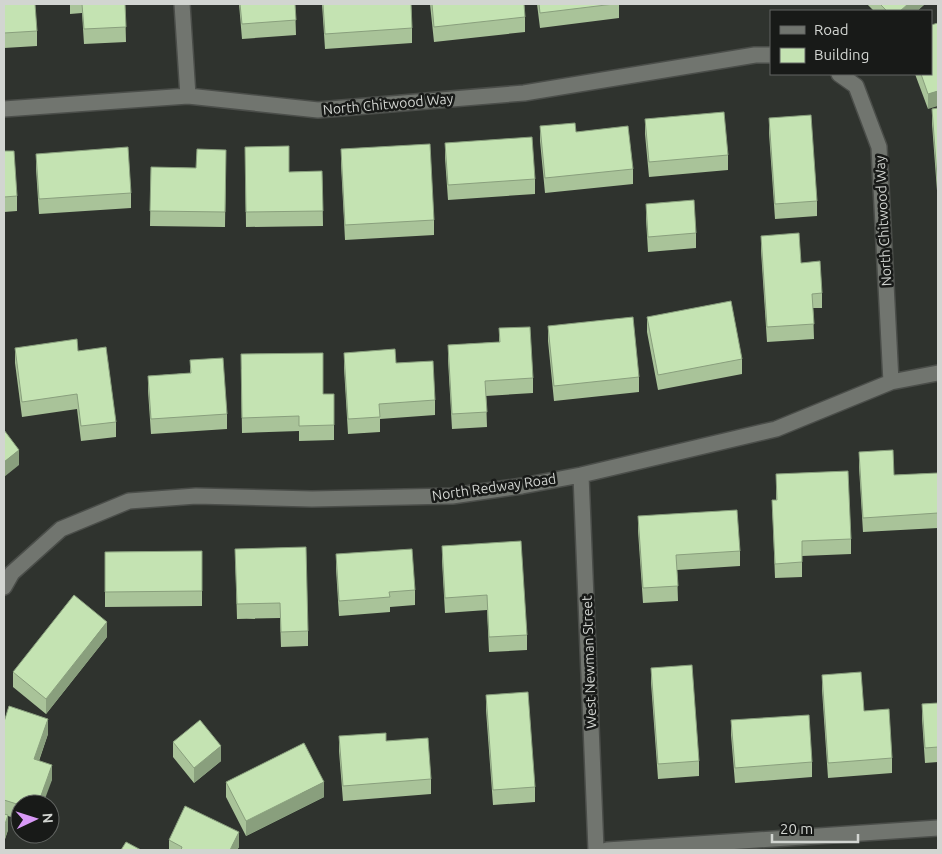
<svg xmlns="http://www.w3.org/2000/svg" width="942" height="854" viewBox="0 0 942 854" font-family="Ubuntu,sans-serif">
  <style>
    .lines { fill: none; stroke-linecap: round; stroke-linejoin: round }
    .street-casing { stroke: #4b4e4a; stroke-width: 18 }
    .street { stroke: #71756f; stroke-width: 15 }
    .wall { fill: #a9c399 }
    .shaded-wall { fill: #899f7d }
    .building { fill: #c4e3b2; stroke: #899f7d }
    .labels { text-anchor: middle; stroke-width: 5; stroke-linejoin: round; paint-order: stroke }
    .street-label { font-size: 14px; fill: #d2d5d1; stroke: #181a18 }
  </style>
  <rect width="100%" height="100%" fill="#2f332e"/>
  <g class="lines">
    <defs>
      <path id="street" d="M 182,4 L 188,96
        M 839,74 L 856,86 L 879,147 L 891,382
        M 4,109 L 188,96 L 318,110 L 524,93 L 755,55 L 771,55
        M 581,475 L 596,850
        M 4,587 L 12,573 L 61,529 L 129,501 L 196,496 L 312,499 L 452,496 L 522,486 L 581,475 L 776,429 L 891,382 L 938,373
        M 607,850 L 938,828"/>
    </defs>
    <!-- street casing -->
    <use href="#street" class="street-casing"/>
    <!-- street -->
    <use href="#street" class="street"/>
  </g>
  <!-- wall -->
  <path class="wall" d="M 4,4 L 37,31 L 37,46 L 4,48 Z
    M 70,4 L 125,4 L 126,42 L 84,44 L 82,13 L 70,14 Z
    M 239,4 L 295,4 L 296,35 L 242,39 Z
    M 322,4 L 411,4 L 412,28 L 412,43 L 325,49 Z
    M 430,4 L 524,4 L 525,17 L 525,32 L 434,42 Z
    M 537,4 L 619,4 L 619,18 L 540,28 Z
    M 867,4 L 925,4 L 917,11 L 874,11 Z
    M 915,74 L 931,74 L 928,109 Z
    M 938,108 L 938,204 L 932,124 L 932,109 Z
    M 769,118 L 817,201 L 817,216 L 775,219 L 769,133 Z
    M 645,119 L 728,155 L 728,170 L 649,177 L 645,134 Z
    M 540,126 L 576,132 L 633,169 L 633,184 L 545,193 L 540,141 Z
    M 445,143 L 535,179 L 535,194 L 448,200 L 445,158 Z
    M 245,147 L 289,172 L 322,171 L 323,226 L 246,227 Z
    M 341,149 L 434,220 L 434,235 L 345,240 L 341,164 Z
    M 226,150 L 225,227 L 150,226 L 151,167 L 196,168 Z
    M 4,151 L 17,196 L 17,211 L 4,212 Z
    M 36,154 L 131,193 L 131,208 L 39,214 L 36,169 Z
    M 646,204 L 696,233 L 696,248 L 648,252 L 646,219 Z
    M 761,236 L 801,263 L 822,293 L 822,308 L 813,308 L 814,339 L 767,342 L 761,251 Z
    M 647,317 L 742,359 L 742,374 L 658,390 L 647,332 Z
    M 548,326 L 639,377 L 639,392 L 554,401 L 548,341 Z
    M 499,328 L 533,378 L 533,393 L 486,396 L 487,427 L 452,429 L 448,360 L 448,345 L 499,342 Z
    M 15,348 L 78,351 L 116,422 L 116,437 L 81,441 L 77,409 L 22,417 L 15,363 Z
    M 344,353 L 396,363 L 435,400 L 435,415 L 380,419 L 380,432 L 348,434 L 344,368 Z
    M 190,360 L 227,414 L 227,429 L 151,434 L 148,391 L 148,376 L 190,373 Z
    M 241,369 L 323,394 L 334,394 L 334,440 L 299,441 L 299,431 L 242,433 Z
    M 859,452 L 894,475 L 938,473 L 938,528 L 863,532 L 859,467 Z
    M 776,474 L 851,539 L 851,554 L 802,556 L 802,577 L 775,578 L 772,500 L 776,500 Z
    M 638,516 L 740,551 L 740,566 L 677,570 L 678,601 L 643,603 L 638,531 Z
    M 442,546 L 527,635 L 527,650 L 489,652 L 487,610 L 445,613 L 442,561 Z
    M 235,549 L 308,631 L 308,646 L 281,647 L 280,618 L 237,619 Z
    M 202,551 L 202,606 L 105,607 L 105,552 Z
    M 336,554 L 415,590 L 415,605 L 390,607 L 390,612 L 339,616 L 336,569 Z
    M 107,637 L 46,714 L 13,687 L 13,672 Z
    M 651,668 L 699,761 L 699,776 L 658,779 L 651,683 Z
    M 822,675 L 864,711 L 892,758 L 892,773 L 828,778 L 822,690 Z
    M 486,695 L 535,787 L 535,802 L 493,805 L 486,710 Z
    M 938,703 L 938,762 L 925,763 L 922,719 L 922,704 Z
    M 731,720 L 812,762 L 812,777 L 735,783 L 731,735 Z
    M 4,722 L 48,734 L 39,761 L 52,780 L 20,804 L 20,820 L 8,816 L 8,830 L 4,842 Z
    M 339,736 L 386,741 L 431,779 L 431,794 L 343,801 L 339,751 Z
    M 173,742 L 221,761 L 194,783 L 173,757 Z
    M 226,782 L 324,797 L 246,836 L 226,797 Z
    M 169,840 L 239,847 L 237,850 L 169,850 Z"/>
  <!-- shaded-wall -->
  <path class="shaded-wall" d="M 908,4 L 925,4 L 917,11 L 900,11 Z
    M 938,91 L 938,106 L 928,109 L 928,94 Z
    M 19,450 L 19,465 L 4,477 L 4,462 Z
    M 107,622 L 107,637 L 46,714 L 46,699 Z
    M 48,719 L 48,734 L 34,774 L 34,759 Z
    M 221,746 L 221,761 L 194,783 L 194,768 Z
    M 52,765 L 52,780 L 43,804 L 38,804 Z
    M 324,782 L 324,797 L 246,836 L 246,821 Z
    M 8,815 L 8,830 L 4,842 L 4,827 Z
    M 239,832 L 239,847 L 237,850 L 230,850 Z"/>
  <!-- building -->
  <path class="building" d="M 4,4 L 35,4 L 37,31 L 4,33 Z
    M 82,4 L 125,4 L 126,27 L 84,29 Z
    M 240,4 L 295,4 L 296,20 L 242,24 Z
    M 323,4 L 411,4 L 412,28 L 325,34 Z
    M 432,4 L 524,4 L 525,17 L 434,27 Z
    M 539,4 L 614,4 L 540,13 Z
    M 880,4 L 908,4 L 900,11 L 887,11 Z
    M 938,23 L 938,91 L 928,94 L 921,74 L 931,74 L 931,25 Z
    M 938,108 L 938,189 L 932,109 Z
    M 724,112 L 728,155 L 649,162 L 645,119 Z
    M 811,115 L 817,201 L 775,204 L 769,118 Z
    M 575,123 L 576,132 L 628,126 L 633,169 L 545,178 L 540,126 Z
    M 532,137 L 535,179 L 448,185 L 445,143 Z
    M 430,144 L 434,220 L 345,225 L 341,149 Z
    M 289,146 L 289,172 L 322,171 L 323,211 L 246,212 L 245,147 Z
    M 128,147 L 131,193 L 39,199 L 36,154 Z
    M 197,149 L 226,150 L 225,212 L 150,211 L 151,167 L 196,168 Z
    M 4,151 L 14,151 L 17,196 L 4,197 Z
    M 694,200 L 696,233 L 648,237 L 646,204 Z
    M 799,233 L 801,263 L 820,261 L 822,293 L 812,294 L 814,324 L 767,327 L 761,236 Z
    M 731,301 L 742,359 L 658,375 L 647,317 Z
    M 633,317 L 639,377 L 554,386 L 548,326 Z
    M 530,327 L 533,378 L 485,381 L 487,412 L 452,414 L 448,345 L 500,342 L 499,328 Z
    M 77,339 L 78,351 L 106,347 L 116,422 L 81,426 L 77,394 L 22,402 L 15,348 Z
    M 395,349 L 396,363 L 433,361 L 435,400 L 379,404 L 380,417 L 348,419 L 344,353 Z
    M 323,353 L 323,394 L 334,394 L 334,425 L 299,426 L 299,416 L 242,418 L 241,354 Z
    M 223,358 L 227,414 L 151,419 L 148,376 L 191,373 L 190,360 Z
    M 4,430 L 19,450 L 4,462 Z
    M 893,450 L 894,475 L 938,473 L 938,513 L 863,518 L 859,452 Z
    M 848,471 L 851,539 L 802,541 L 802,562 L 775,564 L 772,500 L 777,500 L 776,474 Z
    M 737,510 L 740,551 L 676,555 L 678,586 L 643,588 L 638,516 Z
    M 521,541 L 527,635 L 489,637 L 487,595 L 445,598 L 442,546 Z
    M 306,547 L 308,631 L 281,632 L 280,603 L 237,604 L 235,549 Z
    M 412,549 L 415,590 L 389,592 L 390,597 L 339,601 L 336,554 Z
    M 202,551 L 202,591 L 105,592 L 105,552 Z
    M 74,595 L 107,622 L 46,699 L 13,672 Z
    M 692,665 L 699,761 L 658,764 L 651,668 Z
    M 861,672 L 864,711 L 889,709 L 892,758 L 828,763 L 822,675 Z
    M 528,692 L 535,787 L 493,790 L 486,695 Z
    M 938,703 L 938,747 L 925,748 L 922,704 Z
    M 9,706 L 48,719 L 34,759 L 52,765 L 38,804 L 20,804 L 20,805 L 4,800 L 4,722 Z
    M 809,715 L 812,762 L 735,768 L 731,720 Z
    M 200,720 L 221,746 L 194,768 L 173,742 Z
    M 386,733 L 386,741 L 428,738 L 431,779 L 343,786 L 339,736 Z
    M 304,743 L 324,782 L 246,821 L 226,782 Z
    M 185,806 L 239,832 L 230,850 L 181,850 L 182,847 L 169,840 Z
    M 4,814 L 8,815 L 4,827 Z
    M 126,842 L 141,850 L 121,850 Z"/>
  <g class="labels">
    <!-- street labels -->
    <g class="street-label">
      <text transform="translate(388 104) rotate(-5)" y="5">North Chitwood Way</text>
      <text transform="translate(883 221) rotate(-93)" y="5">North Chitwood Way</text>
      <text transform="translate(494 487) rotate(-8)" y="5">North Redway Road</text>
      <text transform="translate(589 662) rotate(-92)" y="5">West Newman Street</text>
    </g>
  </g>
  <!-- border -->
  <rect width="942" height="854" fill="none" stroke="#d2d5d1" stroke-width="10"/>
  <!-- legend -->
  <rect x="770" y="10" width="162" height="65" fill="#181a18" stroke="#626562"/>
  <rect x="780" y="26" width="25" height="8" fill="#71756f" stroke="#626562"/>
  <text x="814" y="35" font-size="15" fill="#d2d5d1">Road</text>
  <rect x="780" y="48" width="25" height="15" fill="#c4e3b2" stroke="#626562"/>
  <text x="814" y="60" font-size="15" fill="#d2d5d1">Building</text>
  <!-- north arrow -->
  <g transform="translate(35 819) rotate(86)"><circle r="24" fill="#181a18" stroke="#626562"/>
  <path d="M0-4L9 19L0 12L-9 19Z" fill="#d99af7"/>
  <text y="-8" font-size="14" font-weight="bold" text-anchor="middle" fill="#d2d5d1">N</text>
  </g>
  <!-- scale -->
  <path d="M772 834v8h86v-8" fill="none" stroke="#d2d5d1" stroke-width="2.5"/>
  <text x="780" y="834" font-size="15" fill="#d2d5d1" stroke="#181a18" stroke-width="4" paint-order="stroke">20 m</text>
</svg>
